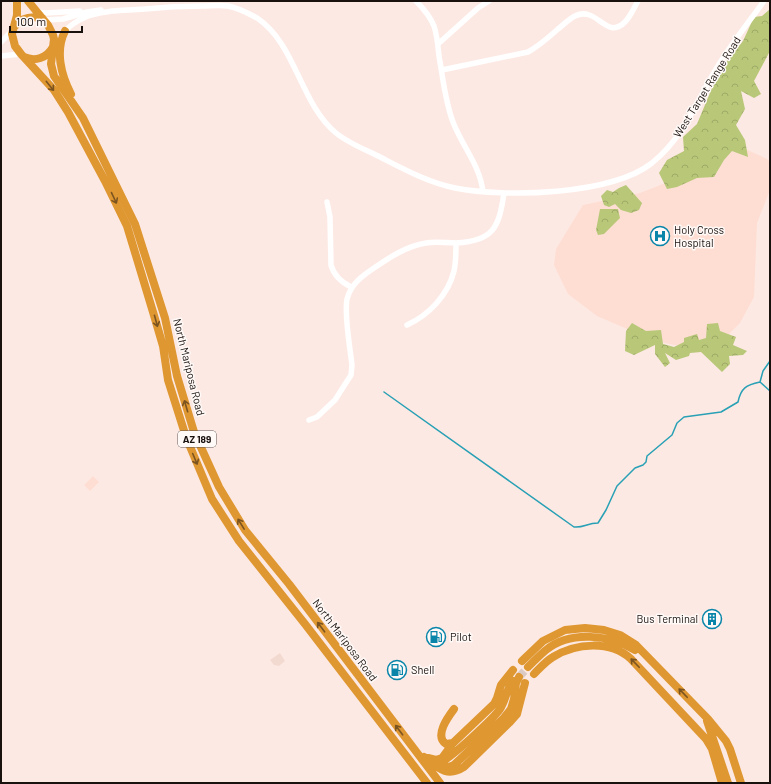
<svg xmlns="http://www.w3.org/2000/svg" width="771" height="784" viewBox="0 0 771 784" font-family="Barlow,sans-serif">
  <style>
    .commercial { fill: #f3dad1 }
    .built { fill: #feded3 }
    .forest { fill: url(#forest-crowns) }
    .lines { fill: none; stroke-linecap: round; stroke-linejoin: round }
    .stream { stroke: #28a0b5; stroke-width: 1.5 }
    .highway-tunnel { stroke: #dbc9c3; stroke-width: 8; stroke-dasharray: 8 4; stroke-linecap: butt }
    .minor { stroke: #fff; stroke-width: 5.5 }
    .highway { stroke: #df9732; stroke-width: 8 }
    .oneway { stroke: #7c5420 }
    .labels { text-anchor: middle; stroke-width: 3; stroke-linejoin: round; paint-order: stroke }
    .shield { fill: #fffaf8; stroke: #5e5754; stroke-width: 1 }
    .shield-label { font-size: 10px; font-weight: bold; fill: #19110e }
    .street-label { font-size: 11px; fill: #19110e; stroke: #fffaf8 }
    .poi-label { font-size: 11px; fill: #19110e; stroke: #fffaf8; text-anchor: start }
  </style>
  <defs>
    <pattern id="forest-crowns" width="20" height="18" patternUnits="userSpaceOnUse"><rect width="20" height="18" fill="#b8c778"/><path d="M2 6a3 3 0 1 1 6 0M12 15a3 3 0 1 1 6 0" fill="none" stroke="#9eaa67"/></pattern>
  </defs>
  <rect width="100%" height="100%" fill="#fde9e3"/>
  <!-- commercial -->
  <path class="commercial" d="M 280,653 L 285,661 L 279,666 L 274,665 L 270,660 Z"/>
  <!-- built -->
  <path class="built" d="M 730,142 L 767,159 L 770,162 L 770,190 L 757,223 L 754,297 L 740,323 L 726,337 L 694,349 L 655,341 L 597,316 L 568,294 L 554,265 L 556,249 L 583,205 L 640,193 L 673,180 Z
    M 93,476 L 99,482 L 90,491 L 84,485 Z"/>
  <!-- forest -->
  <path class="forest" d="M 770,9 L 770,51 L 754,81 L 761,94 L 754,98 L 741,91 L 745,109 L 736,125 L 745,140 L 748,157 L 732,151 L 724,160 L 714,177 L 697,178 L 677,187 L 667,189 L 659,173 L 667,160 L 684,151 L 683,137 L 697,124 L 712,88 L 727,61 L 743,41 L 754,17 L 762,16 Z
    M 626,185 L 642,203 L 639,210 L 631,213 L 621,210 L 615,204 L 609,207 L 604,205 L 601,196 L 607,190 L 613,192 L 619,188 Z
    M 600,209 L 618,209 L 620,218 L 604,234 L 598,235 L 596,230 Z
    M 632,323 L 646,331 L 661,330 L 663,344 L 674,347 L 684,342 L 684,338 L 697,334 L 699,340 L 706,338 L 707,324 L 718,323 L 720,331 L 736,337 L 733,345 L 747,351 L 743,355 L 729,356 L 730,364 L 722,372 L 701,352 L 690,353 L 689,356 L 676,360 L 665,353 L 670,363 L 665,367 L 655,354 L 655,345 L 634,355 L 625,351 L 626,331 Z"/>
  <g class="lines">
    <!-- stream -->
    <path class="stream" d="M 770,361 L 763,371 L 760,382 L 770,391
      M 384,392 L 574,527 C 584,528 587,523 598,523 L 606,510 L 617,486 L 635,468 L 643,465 L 646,462 L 647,456 L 672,435 L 677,423 L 684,417 L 721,412 L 738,402 C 741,388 746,385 760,382"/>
    <!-- highway-tunnel -->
    <path class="highway-tunnel" d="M 519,677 L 528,667"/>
    <!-- minor -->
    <path class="minor" d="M 416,1 C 423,8 430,16 434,26 C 437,35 438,46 439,56 C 443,78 445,101 453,122 C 462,146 480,165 483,192
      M 37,12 L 46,13 L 80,11
      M 45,20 L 63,19 L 87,12 L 101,10
      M 63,33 C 70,25 78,20 88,16 C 107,10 126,10 145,9 C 164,7 183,6 202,6 C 210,6 220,5 228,6 C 238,8 248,13 257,18 C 296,44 300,103 336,133 C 347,142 361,148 374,154 C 400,167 426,182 455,188 C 505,198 611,195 652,163 C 686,135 696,101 718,66 C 732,43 749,22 764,1
      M 1,42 L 13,30
      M 438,44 L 478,8 L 489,1
      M 1,56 L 21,54
      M 442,70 L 528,52 C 539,46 548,38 558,29 C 563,25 569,19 575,16 C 597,5 606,41 625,22 C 630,17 634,8 638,1
      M 327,202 L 330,217 L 331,265 C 334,276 341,282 351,287
      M 407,325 C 429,315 448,295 454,271 C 456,262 456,252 456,243
      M 309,420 L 317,417 L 335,400 L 351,375 L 352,365 C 350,348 344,314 347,299 C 351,284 362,276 374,268 C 390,257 407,246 426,243 C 436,241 446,243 456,243 C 494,241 499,227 504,193"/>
    <!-- highway -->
    <path class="highway" d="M 17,1 L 17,15 L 12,34 L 15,46 L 21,54 L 54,90 L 68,112 L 105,181 L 127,226 L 153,312 L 163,346 L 168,380 L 186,437 L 212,499 L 239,541 L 305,624 L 427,783
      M 28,1 L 42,18 L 48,25 L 53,35 L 54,39 L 51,64 L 54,76 L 83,118 L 135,224 L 165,318 L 177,376 L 194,432 L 219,487 L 245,530 L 289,584 L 440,783
      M 15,26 C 22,17 31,16 42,18
      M 65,31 C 55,51 61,75 71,94
      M 24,57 C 35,62 47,58 53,47
      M 522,661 L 543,641 L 565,630 L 585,628 L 604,630 L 620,635 L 636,645 L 708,719 L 726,741 L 730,749 L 741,783
      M 528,667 C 534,661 540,655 546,650 C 571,630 610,635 635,650
      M 534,674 C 540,668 546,661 553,657 C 576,643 610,640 631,659 L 706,739 L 712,749 L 722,783
      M 707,721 L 728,783
      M 453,743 L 446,744 C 434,736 448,717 454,709
      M 424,757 C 438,768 447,778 464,767 L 509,723 L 517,714 L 525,683
      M 428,758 L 436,760 L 442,758 L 453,743 L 494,704 L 497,698 L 501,685 L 513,670
      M 441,762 C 451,758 494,718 500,709 C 506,700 506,690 513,681
      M 441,765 L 449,767 L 454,765 L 503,719 L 511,709 L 514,699 L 516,683 L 519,677"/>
  </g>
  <!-- one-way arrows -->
  <defs><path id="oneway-shaft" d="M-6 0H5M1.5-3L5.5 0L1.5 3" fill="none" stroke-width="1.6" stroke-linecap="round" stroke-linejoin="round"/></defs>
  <g class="oneway">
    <use href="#oneway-shaft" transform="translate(50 86) rotate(51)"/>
    <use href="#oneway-shaft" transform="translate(114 198) rotate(65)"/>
    <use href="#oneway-shaft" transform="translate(156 321) rotate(75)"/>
    <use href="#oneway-shaft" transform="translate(186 406) rotate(-106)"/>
    <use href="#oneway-shaft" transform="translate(195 459) rotate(67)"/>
    <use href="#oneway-shaft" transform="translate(241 524) rotate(-122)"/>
    <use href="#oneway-shaft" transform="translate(321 627) rotate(-127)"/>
    <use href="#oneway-shaft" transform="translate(635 663) rotate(-134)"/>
    <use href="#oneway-shaft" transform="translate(683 693) rotate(-134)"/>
    <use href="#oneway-shaft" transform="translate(399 730) rotate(-127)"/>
  </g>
  <!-- icons -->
  <defs>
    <symbol id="hospital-ring" viewBox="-11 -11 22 22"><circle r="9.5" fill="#fffaf8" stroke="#0885a9" stroke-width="1.5"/><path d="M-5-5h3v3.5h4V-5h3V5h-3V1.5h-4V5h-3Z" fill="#0885a9"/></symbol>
    <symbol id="building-ring" viewBox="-11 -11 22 22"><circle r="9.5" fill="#fffaf8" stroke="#0885a9" stroke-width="1.5"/><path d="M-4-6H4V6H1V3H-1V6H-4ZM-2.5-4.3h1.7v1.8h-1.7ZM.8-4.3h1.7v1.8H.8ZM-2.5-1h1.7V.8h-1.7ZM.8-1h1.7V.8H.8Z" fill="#0885a9"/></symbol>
    <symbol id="fuel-ring" viewBox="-11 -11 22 22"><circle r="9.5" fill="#fffaf8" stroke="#0885a9" stroke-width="1.5"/><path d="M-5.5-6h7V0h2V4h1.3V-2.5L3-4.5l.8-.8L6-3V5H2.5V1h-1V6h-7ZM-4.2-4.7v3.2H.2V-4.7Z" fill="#0885a9"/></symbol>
  </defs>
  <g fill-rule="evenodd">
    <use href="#hospital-ring" x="649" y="225" width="22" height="22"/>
    <use href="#building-ring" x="701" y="608" width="22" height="22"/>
    <use href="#fuel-ring" x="425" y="626" width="22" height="22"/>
    <use href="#fuel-ring" x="386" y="659" width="22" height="22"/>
  </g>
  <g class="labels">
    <!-- shield labels -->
    <rect class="shield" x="178" y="431" width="38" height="16" rx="3"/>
    <g class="shield-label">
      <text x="197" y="443">AZ 189</text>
    </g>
    <!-- street labels -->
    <g class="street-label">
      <text transform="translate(707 87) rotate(-58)" y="4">West Target Range Road</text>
      <text transform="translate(189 367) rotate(76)" y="4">North Mariposa Road</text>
      <text transform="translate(345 640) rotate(53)" y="4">North Mariposa Road</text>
    </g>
    <!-- poi labels -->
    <g class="poi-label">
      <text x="674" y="234">Holy Cross<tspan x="674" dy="13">Hospital</tspan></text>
      <text x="698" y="623" text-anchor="end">Bus Terminal</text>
      <text x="450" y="641">Pilot</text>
      <text x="411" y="674">Shell</text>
    </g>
  </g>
  <!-- border -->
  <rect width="771" height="784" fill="none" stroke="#19110e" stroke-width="4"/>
  <!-- scale -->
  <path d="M10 26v6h72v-6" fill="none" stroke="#19110e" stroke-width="2"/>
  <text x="16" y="26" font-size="12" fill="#19110e" stroke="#fffaf8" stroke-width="3" paint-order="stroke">100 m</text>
</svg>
